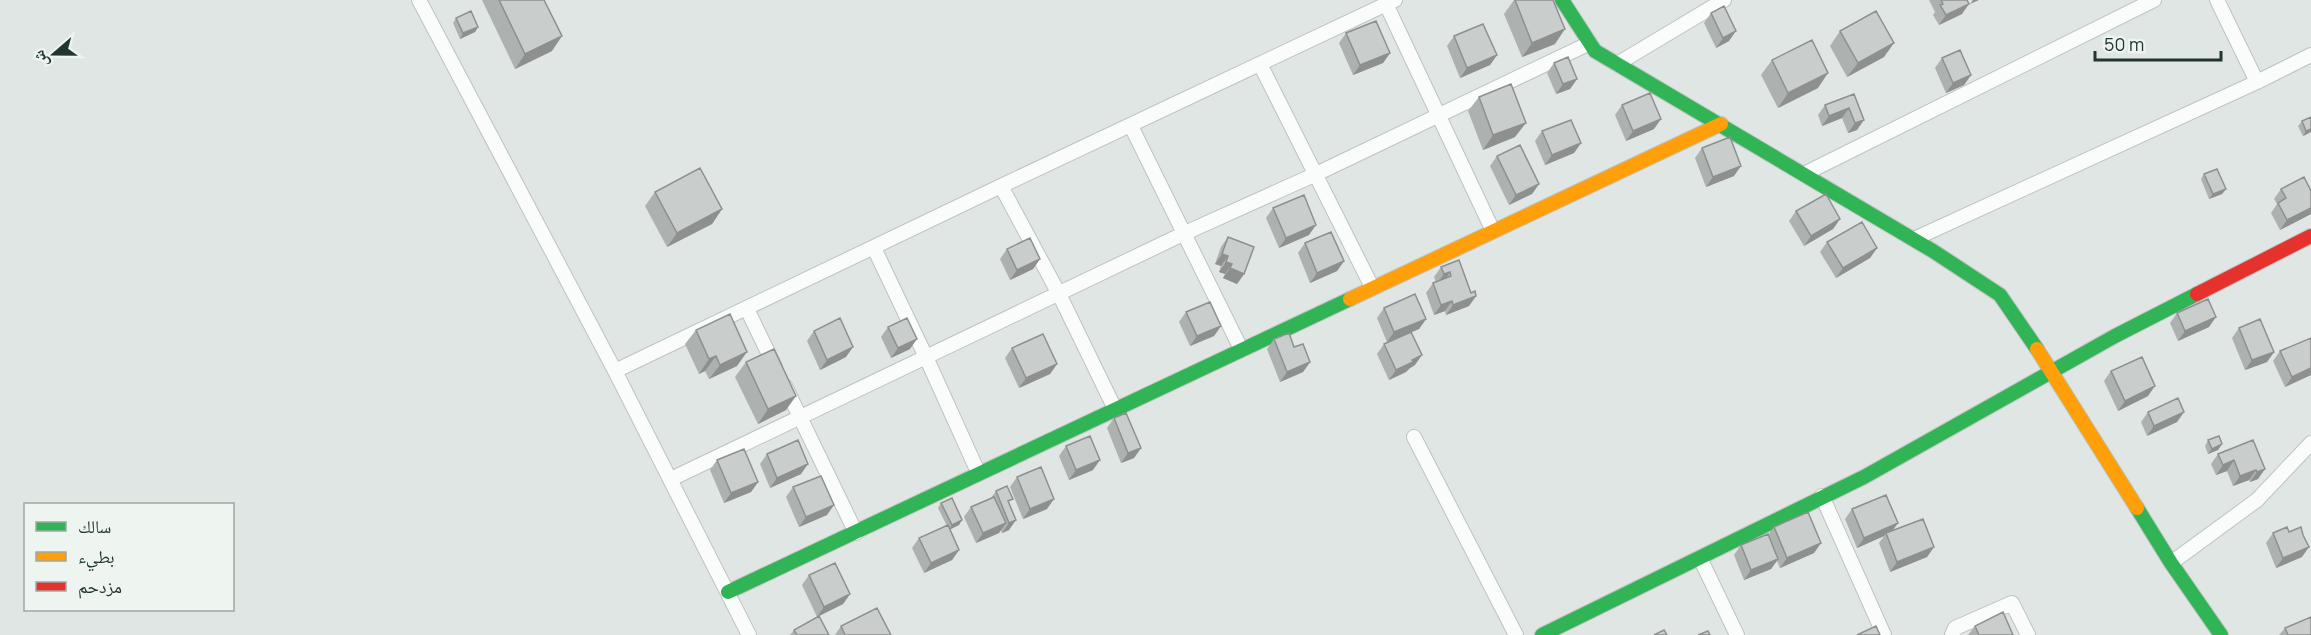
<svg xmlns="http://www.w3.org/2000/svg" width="2311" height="635" viewBox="0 0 2311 635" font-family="Manrope,'Noto Naskh Arabic',sans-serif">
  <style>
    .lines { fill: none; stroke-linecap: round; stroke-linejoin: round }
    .street-casing { stroke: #bdc3c0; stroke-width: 16 }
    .fast-casing { stroke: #bdc3c0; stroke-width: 16 }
    .slow-casing { stroke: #bdc3c0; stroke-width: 16 }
    .jam-casing { stroke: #bdc3c0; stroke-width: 16 }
    .street { stroke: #fafbfb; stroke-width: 14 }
    .fast { stroke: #30b455; stroke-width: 14 }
    .slow { stroke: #ff9f0a; stroke-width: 14 }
    .jam { stroke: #e5322d; stroke-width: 14 }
    .wall { fill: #adb1af }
    .shaded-wall { fill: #8d908f }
    .building { fill: #c9cecc; stroke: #8d908f; stroke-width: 1.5 }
  </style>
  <rect width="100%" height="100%" fill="#e0e6e3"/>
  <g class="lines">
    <defs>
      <path id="street" d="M 419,0 L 615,371 L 749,635
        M 2217,0 L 2257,82
        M 1386,4 L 1493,231
        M 1260,64 L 1372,287
        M 1617,64 L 1724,0
        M 1131,126 L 1241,349
        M 1804,174 L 2154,0
        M 1001,186 L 1059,294 L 1115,409
        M 1914,239 L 2257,82 L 2311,55
        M 874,248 L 926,357 L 978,472
        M 747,309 L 775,367
        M 615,371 L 1001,186 L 1395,0
        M 785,386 L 856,533
        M 1414,437 L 1516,635
        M 671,479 L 1185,233 L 1314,175 L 1590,43
        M 1822,496 L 1884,635
        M 1700,558 L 1737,635
        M 2171,563 L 2257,500 L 2311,443
        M 1952,635 L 1955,628 L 2012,603 L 2028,635"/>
      <path id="fast" d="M 1562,0 L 1595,51 L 1933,251 L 2000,295 L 2037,349
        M 2137,508 L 2171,563 L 2221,635
        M 728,592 L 1350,299
        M 1542,635 L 1864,477 L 2115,336 L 2197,294"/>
      <path id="slow" d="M 1350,299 L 1721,124
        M 2037,349 L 2137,508"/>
      <path id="jam" d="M 2197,294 L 2311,236"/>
    </defs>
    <!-- street casing -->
    <use href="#street" class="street-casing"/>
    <!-- fast casing -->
    <use href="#fast" class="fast-casing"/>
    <!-- slow casing -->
    <use href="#slow" class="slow-casing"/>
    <!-- jam casing -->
    <use href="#jam" class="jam-casing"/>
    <!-- street -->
    <use href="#street" class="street"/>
    <!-- fast -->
    <use href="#fast" class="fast"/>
    <!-- slow -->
    <use href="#slow" class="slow"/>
    <!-- jam -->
    <use href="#jam" class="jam"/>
  </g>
  <!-- wall -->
  <path class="wall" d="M 482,0 L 544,0 L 552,51 L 515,69 Z
    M 1514,0 L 1553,0 L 1555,44 L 1522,57 L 1504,14 Z
    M 1929,0 L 1967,0 L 1962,14 L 1939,25 L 1933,15 L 1935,12 Z
    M 1711,13 L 1729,41 L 1716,48 L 1704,23 Z
    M 456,18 L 478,27 L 475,32 L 460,39 L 453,23 Z
    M 1840,31 L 1884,57 L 1847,77 L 1830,46 Z
    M 1346,33 L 1390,53 L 1383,63 L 1353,75 L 1339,43 Z
    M 1454,36 L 1497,55 L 1490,65 L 1460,78 L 1447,46 Z
    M 1942,58 L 1971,75 L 1964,85 L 1946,93 L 1935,68 Z
    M 1772,60 L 1818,88 L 1778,108 L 1761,75 Z
    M 1554,63 L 1577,79 L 1570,89 L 1556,94 L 1547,73 Z
    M 1854,94 L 1857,130 L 1848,133 L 1842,118 L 1822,126 L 1818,115 L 1825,105 Z
    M 1479,97 L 1515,137 L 1483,150 L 1468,111 Z
    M 1622,105 L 1654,129 L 1626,141 L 1615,115 Z
    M 2311,117 L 2311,132 L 2303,136 L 2298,126 L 2302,121 Z
    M 1542,131 L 1581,143 L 1574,153 L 1545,165 L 1535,141 Z
    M 1702,148 L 1734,176 L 1706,187 L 1695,158 Z
    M 1497,156 L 1539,184 L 1532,194 L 1509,205 L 1490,166 Z
    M 2204,174 L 2226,189 L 2222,194 L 2209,199 L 2201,179 Z
    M 2281,189 L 2311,191 L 2311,214 L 2280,230 L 2271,213 L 2277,204 L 2274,199 Z
    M 655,192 L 722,209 L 712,224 L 667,247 L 645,206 Z
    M 1273,208 L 1309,235 L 1279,248 L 1266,218 Z
    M 1796,211 L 1840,219 L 1833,229 L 1804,246 L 1789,221 Z
    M 1228,237 L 1244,274 L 1237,284 L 1223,278 L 1225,274 L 1219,272 L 1221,266 L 1215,264 L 1221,247 Z
    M 1827,242 L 1877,248 L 1870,258 L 1836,278 L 1820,252 Z
    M 1305,243 L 1344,261 L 1337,271 L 1310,283 L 1298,253 Z
    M 1007,249 L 1040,259 L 1033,269 L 1010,280 L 1000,259 Z
    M 1459,260 L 1471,293 L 1476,296 L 1469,306 L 1446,315 L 1445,311 L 1434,315 L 1426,293 L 1433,283 L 1436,282 L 1434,277 L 1441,267 Z
    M 1384,308 L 1426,319 L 1419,329 L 1412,332 L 1415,365 L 1410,368 L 1406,372 L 1389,380 L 1377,354 L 1384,344 L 1402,336 L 1387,342 L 1377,318 Z
    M 1186,312 L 1221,326 L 1214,336 L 1190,346 L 1179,322 Z
    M 2177,313 L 2209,327 L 2178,341 L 2170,323 Z
    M 888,327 L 910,349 L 891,358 L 881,337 Z
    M 2239,328 L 2274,352 L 2267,362 L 2245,370 L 2232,338 Z
    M 696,330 L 737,366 L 709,379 L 705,371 L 699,374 L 685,344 Z
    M 814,331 L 846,357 L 820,370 L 807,341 Z
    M 1274,339 L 1294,347 L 1310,362 L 1303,372 L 1280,382 L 1267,349 Z
    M 1012,348 L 1057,364 L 1050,374 L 1019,388 L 1005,358 Z
    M 2280,351 L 2311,375 L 2285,387 L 2273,361 Z
    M 746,362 L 786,410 L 758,424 L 735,377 Z
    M 2111,371 L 2148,396 L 2118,411 L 2104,381 Z
    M 2148,412 L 2184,412 L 2177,422 L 2147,436 L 2141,422 Z
    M 1114,418 L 1141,448 L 1134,458 L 1121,463 L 1107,428 Z
    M 2208,440 L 2222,444 L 2218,450 L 2208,454 L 2205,446 Z
    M 2253,440 L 2258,479 L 2250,482 L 2249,480 L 2233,486 L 2227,471 L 2216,475 L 2211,464 L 2218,454 Z
    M 1066,446 L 1093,470 L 1069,480 L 1059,456 Z
    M 767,454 L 801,474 L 770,488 L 760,464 Z
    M 717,460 L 758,482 L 751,492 L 724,503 L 710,470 Z
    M 1017,477 L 1047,509 L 1023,519 L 1010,487 Z
    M 793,487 L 827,515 L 799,527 L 786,497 Z
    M 996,491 L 1010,504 L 1009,530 L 1002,533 L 1001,530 L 999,533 L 976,543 L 964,517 L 971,507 L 991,498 Z
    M 941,503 L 959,525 L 950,529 L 959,550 L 952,560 L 924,573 L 912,548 L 919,538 L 947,526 L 938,508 Z
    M 1852,509 L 1893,531 L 1934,547 L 1927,557 L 1890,572 L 1879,543 L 1884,536 L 1857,548 L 1845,519 Z
    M 1774,527 L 1821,543 L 1814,553 L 1780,568 L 1777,561 L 1771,569 L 1744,580 L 1734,555 L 1741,545 L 1769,534 Z
    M 2289,532 L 2302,557 L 2276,568 L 2266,543 L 2273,533 Z
    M 809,575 L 850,594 L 843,604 L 819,616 L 829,635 L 790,635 L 794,630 L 817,617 L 802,585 Z
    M 841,626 L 891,635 L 835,635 Z
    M 1975,626 L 2013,635 L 1968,635 Z
    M 2285,628 L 2311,635 L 2279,635 Z"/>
  <!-- shaded-wall -->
  <path class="shaded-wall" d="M 1973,0 L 1979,0 L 1970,4 Z
    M 1969,4 L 1962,14 L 1939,25 L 1946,15 Z
    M 478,27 L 475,32 L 460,39 L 463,33 Z
    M 1565,29 L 1555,44 L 1522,57 L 1532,43 Z
    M 1736,31 L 1729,41 L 1716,48 L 1723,38 Z
    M 562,36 L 552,51 L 515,69 L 525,54 Z
    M 1894,43 L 1884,57 L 1847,77 L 1858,63 Z
    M 1390,53 L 1383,63 L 1353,75 L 1360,65 Z
    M 1497,55 L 1490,65 L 1460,78 L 1467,68 Z
    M 1828,73 L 1818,88 L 1778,108 L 1788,93 Z
    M 1971,75 L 1964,85 L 1946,93 L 1953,83 Z
    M 1577,79 L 1570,89 L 1556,94 L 1563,84 Z
    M 1849,108 L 1842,118 L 1822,126 L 1829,116 Z
    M 1661,119 L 1654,129 L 1626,141 L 1633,131 Z
    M 1864,120 L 1857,130 L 1848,133 L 1855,123 Z
    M 1526,123 L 1515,137 L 1483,150 L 1493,135 Z
    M 2311,129 L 2311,132 L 2303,136 L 2306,131 Z
    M 1581,143 L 1574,153 L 1545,165 L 1552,155 Z
    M 1741,166 L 1734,176 L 1706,187 L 1713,177 Z
    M 1539,184 L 1532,194 L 1509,205 L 1516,195 Z
    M 2226,189 L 2222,194 L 2209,199 L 2213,194 Z
    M 2311,208 L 2311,214 L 2280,230 L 2287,220 Z
    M 722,209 L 712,224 L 667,247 L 677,233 Z
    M 1840,219 L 1833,229 L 1804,246 L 1811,236 Z
    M 1316,225 L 1309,235 L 1279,248 L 1286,238 Z
    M 1877,248 L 1870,258 L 1836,278 L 1843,268 Z
    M 1222,254 L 1228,256 L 1221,266 L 1215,264 Z
    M 1040,259 L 1033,269 L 1010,280 L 1017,270 Z
    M 1344,261 L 1337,271 L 1310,283 L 1317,273 Z
    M 1226,262 L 1232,264 L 1225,274 L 1219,272 Z
    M 1230,268 L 1244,274 L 1237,284 L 1223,278 Z
    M 1450,272 L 1443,282 L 1437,284 L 1444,274 Z
    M 1476,296 L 1469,306 L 1446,315 L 1453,305 Z
    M 1452,301 L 1445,311 L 1434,315 L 1441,305 Z
    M 2216,317 L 2209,327 L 2178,341 L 2185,331 Z
    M 1426,319 L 1419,329 L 1387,342 L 1394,332 Z
    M 1221,326 L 1214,336 L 1190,346 L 1197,336 Z
    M 917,339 L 910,349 L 891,358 L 898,348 Z
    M 853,347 L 846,357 L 820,370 L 827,360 Z
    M 747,352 L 737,366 L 709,379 L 720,365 Z
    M 2274,352 L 2267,362 L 2245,370 L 2252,360 Z
    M 1422,355 L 1415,365 L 1410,368 L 1406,372 L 1389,380 L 1396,370 L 1412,360 Z
    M 716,356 L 705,371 L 699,374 L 709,359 Z
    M 1310,362 L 1303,372 L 1280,382 L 1287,372 Z
    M 1057,364 L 1050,374 L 1019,388 L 1026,378 Z
    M 2311,368 L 2311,375 L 2285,387 L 2292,377 Z
    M 2155,386 L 2148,396 L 2118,411 L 2125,401 Z
    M 796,396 L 786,410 L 758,424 L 768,409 Z
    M 2184,412 L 2177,422 L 2147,436 L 2154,426 Z
    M 2222,444 L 2218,450 L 2208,454 L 2212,449 Z
    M 1141,448 L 1134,458 L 1121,463 L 1128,453 Z
    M 1100,460 L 1093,470 L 1069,480 L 1076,470 Z
    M 2234,460 L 2227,471 L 2216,475 L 2223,465 Z
    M 808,464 L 801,474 L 770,488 L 777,478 Z
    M 2265,469 L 2258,479 L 2250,482 L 2257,472 Z
    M 2256,470 L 2249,480 L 2233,486 L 2240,476 Z
    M 758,482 L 751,492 L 724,503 L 731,493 Z
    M 1054,499 L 1047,509 L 1023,519 L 1030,509 Z
    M 834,505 L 827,515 L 799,527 L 806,517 Z
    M 962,520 L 959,525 L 949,530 L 952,525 Z
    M 1016,520 L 1009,530 L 1002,533 L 1009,523 Z
    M 1006,523 L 999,533 L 976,543 L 983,533 Z
    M 1898,523 L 1891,533 L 1886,533 L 1884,536 L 1857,548 L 1864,538 Z
    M 1821,543 L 1814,553 L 1780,568 L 1787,558 Z
    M 1934,547 L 1927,557 L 1890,572 L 1897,562 Z
    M 2309,547 L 2302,557 L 2276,568 L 2283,558 Z
    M 959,550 L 952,560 L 924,573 L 931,563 Z
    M 1778,559 L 1771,569 L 1744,580 L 1751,570 Z
    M 850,594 L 843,604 L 817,617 L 824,607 Z"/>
  <!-- building -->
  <path class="building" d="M 499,0 L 544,0 L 562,36 L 525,54 Z
    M 1515,0 L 1553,0 L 1565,29 L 1532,43 Z
    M 1941,0 L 1967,0 L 1969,4 L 1946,15 L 1940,5 L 1943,4 Z
    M 1724,6 L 1736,31 L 1723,38 L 1711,13 Z
    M 471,11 L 478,27 L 463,33 L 456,18 Z
    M 1876,11 L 1894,43 L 1858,63 L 1840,31 Z
    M 1376,21 L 1390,53 L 1360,65 L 1346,33 Z
    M 1483,24 L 1497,55 L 1467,68 L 1454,36 Z
    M 1812,40 L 1828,73 L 1788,93 L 1772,60 Z
    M 1960,50 L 1971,75 L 1953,83 L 1942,58 Z
    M 1568,57 L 1577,79 L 1563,84 L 1554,63 Z
    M 1511,84 L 1526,123 L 1493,135 L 1479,97 Z
    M 1650,93 L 1661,119 L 1633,131 L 1622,105 Z
    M 1854,94 L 1864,120 L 1855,123 L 1849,108 L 1829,116 L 1825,105 Z
    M 2311,117 L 2311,129 L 2306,131 L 2302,121 Z
    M 1571,120 L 1581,143 L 1552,155 L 1542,131 Z
    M 1730,137 L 1741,166 L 1713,177 L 1702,148 Z
    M 1520,145 L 1539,184 L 1516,195 L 1497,156 Z
    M 700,168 L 722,209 L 677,233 L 655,192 Z
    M 2217,169 L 2226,189 L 2213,194 L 2204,174 Z
    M 2304,177 L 2311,191 L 2311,208 L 2287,220 L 2278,203 L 2286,198 L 2281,189 Z
    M 1826,194 L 1840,219 L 1811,236 L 1796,211 Z
    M 1304,195 L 1316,225 L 1286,238 L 1273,208 Z
    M 1862,222 L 1877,248 L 1843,268 L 1827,242 Z
    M 1331,232 L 1344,261 L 1317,273 L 1305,243 Z
    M 1228,237 L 1254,247 L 1244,274 L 1230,268 L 1232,264 L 1226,262 L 1228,256 L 1222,254 Z
    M 1030,238 L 1040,259 L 1017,270 L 1007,249 Z
    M 1459,260 L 1471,293 L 1475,291 L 1476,296 L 1453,305 L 1452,301 L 1441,305 L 1433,283 L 1451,276 L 1450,272 L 1444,274 L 1441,267 Z
    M 1415,294 L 1426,319 L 1394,332 L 1384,308 Z
    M 2208,299 L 2216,317 L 2185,331 L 2177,313 Z
    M 1210,302 L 1221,326 L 1197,336 L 1186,312 Z
    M 730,314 L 747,352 L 720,365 L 716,356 L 709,359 L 696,330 Z
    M 840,318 L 853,347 L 827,360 L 814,331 Z
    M 907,318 L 917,339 L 898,348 L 888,327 Z
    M 2260,319 L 2274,352 L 2252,360 L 2239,328 Z
    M 1411,332 L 1422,355 L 1412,360 L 1413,362 L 1396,370 L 1384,344 Z
    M 1289,333 L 1294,347 L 1303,344 L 1310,362 L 1287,372 L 1274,339 Z
    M 1043,334 L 1057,364 L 1026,378 L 1012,348 Z
    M 2311,338 L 2311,368 L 2292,377 L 2280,351 Z
    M 774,349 L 796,396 L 768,409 L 746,362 Z
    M 2142,357 L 2155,386 L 2125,401 L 2111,371 Z
    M 2178,398 L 2184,412 L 2154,426 L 2148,412 Z
    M 1126,413 L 1141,448 L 1128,453 L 1114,418 Z
    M 1090,436 L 1100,460 L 1076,470 L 1066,446 Z
    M 2219,436 L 2222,444 L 2212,449 L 2208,440 Z
    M 798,440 L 808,464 L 777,478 L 767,454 Z
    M 2253,440 L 2265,469 L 2257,472 L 2256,470 L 2240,476 L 2234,460 L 2223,465 L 2218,454 Z
    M 744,449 L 758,482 L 731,493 L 717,460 Z
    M 1041,467 L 1054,499 L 1030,509 L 1017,477 Z
    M 821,476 L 834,505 L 806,517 L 793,487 Z
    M 1007,486 L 1013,499 L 1008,501 L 1016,520 L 1009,523 L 996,491 Z
    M 1886,495 L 1898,523 L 1864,538 L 1852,509 Z
    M 994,497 L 1006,523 L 983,533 L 971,507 Z
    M 952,498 L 962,520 L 952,525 L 941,503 Z
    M 1808,512 L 1821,543 L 1787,558 L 1774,527 Z
    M 1923,519 L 1934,547 L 1897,562 L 1886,533 Z
    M 948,525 L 959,550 L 931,563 L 919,538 Z
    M 2287,527 L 2289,532 L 2301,527 L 2303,535 L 2309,547 L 2283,558 L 2273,533 Z
    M 1768,534 L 1778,559 L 1751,570 L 1741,545 Z
    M 835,563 L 850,594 L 824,607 L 809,575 Z
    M 877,608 L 891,635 L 845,635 L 841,626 Z
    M 2003,612 L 2013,635 L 1979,635 L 1975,626 Z
    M 819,616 L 829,635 L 797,635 L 794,630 Z
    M 2311,617 L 2311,635 L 2288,635 L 2285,628 Z
    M 1876,626 L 1880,635 L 1857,635 Z
    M 1664,630 L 1667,635 L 1654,635 Z
    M 1708,631 L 1710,635 L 1698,635 Z"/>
  <!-- legend -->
  <rect x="24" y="503" width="210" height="108" fill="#eef5f1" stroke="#9ca9a3" stroke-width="1.5"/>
  <rect x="36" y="522" width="30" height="9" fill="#30b455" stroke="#9ca9a3" stroke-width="1.5"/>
  <text x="78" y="533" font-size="18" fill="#21362f">سالك</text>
  <rect x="36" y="552" width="30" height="9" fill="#ff9f0a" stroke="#9ca9a3" stroke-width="1.5"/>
  <text x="78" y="563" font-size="18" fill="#21362f">بطيء</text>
  <rect x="36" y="582" width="30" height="9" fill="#e5322d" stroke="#9ca9a3" stroke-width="1.5"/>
  <text x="78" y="593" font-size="18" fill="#21362f">مزدحم</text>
  <!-- north arrow -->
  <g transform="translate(54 54) rotate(250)" stroke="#eef5f1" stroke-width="4.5" paint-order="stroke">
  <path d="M0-4.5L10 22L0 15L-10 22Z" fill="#21362f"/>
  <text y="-9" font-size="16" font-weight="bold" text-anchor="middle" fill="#21362f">ش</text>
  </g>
  <!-- scale -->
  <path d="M2095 51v9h126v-9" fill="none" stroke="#21362f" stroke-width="3"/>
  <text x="2104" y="51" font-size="18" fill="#21362f" stroke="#eef5f1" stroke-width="4.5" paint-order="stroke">50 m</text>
</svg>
